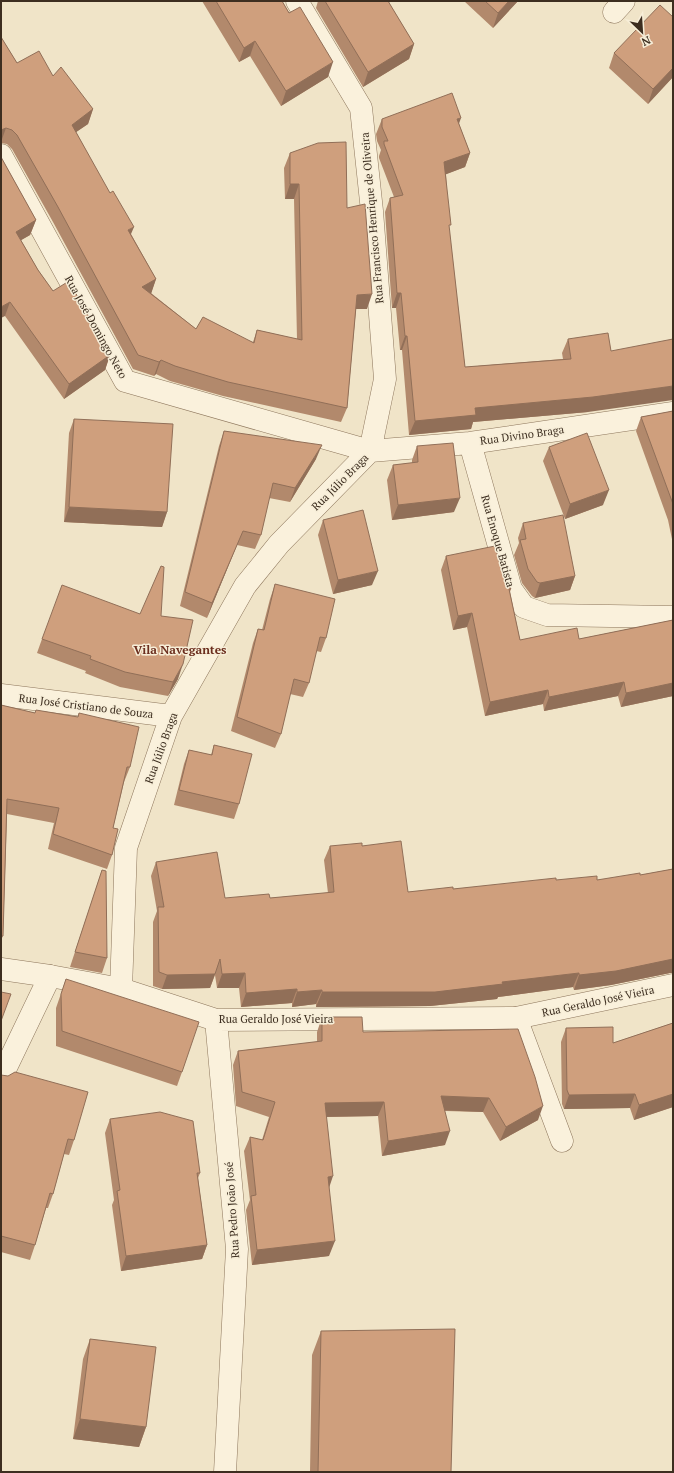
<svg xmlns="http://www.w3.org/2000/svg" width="674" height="1473" viewBox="0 0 674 1473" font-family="'PT Serif',serif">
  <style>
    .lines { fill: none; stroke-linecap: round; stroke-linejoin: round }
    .minor-casing { stroke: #8d765c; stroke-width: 23 }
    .tertiary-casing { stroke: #8d765c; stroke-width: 23 }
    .minor { stroke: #faf1dc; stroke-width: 22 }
    .tertiary { stroke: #faf1dc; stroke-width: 22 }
    .wall { fill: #b2896c }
    .shaded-wall { fill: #916f58 }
    .building { fill: #cf9f7d; stroke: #916f58 }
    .labels { text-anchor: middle; stroke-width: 3; stroke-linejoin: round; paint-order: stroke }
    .street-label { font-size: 11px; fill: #3d2e20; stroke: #f7eed8 }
    .neighbourhood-label { font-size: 12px; font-weight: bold; fill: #6b2e1e; stroke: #f7eed8 }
  </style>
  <rect width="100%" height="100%" fill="#f0e4c8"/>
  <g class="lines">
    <defs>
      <path id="minor" d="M 297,1 L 361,108 L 372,211 L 385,379 L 370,451
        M 614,12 L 624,1
        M 1,155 L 125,381 L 370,451 L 470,443 L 673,413
        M 470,443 L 511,589 L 524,607 L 547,615 L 673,617
        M 1,695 L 171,716
        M 121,989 L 126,848 L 171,716 L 245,586 L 279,544 L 370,451
        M 516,1018 L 562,1141
        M 1,1078 L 50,976"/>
      <path id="tertiary" d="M 1,969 L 50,976 L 121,989 L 216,1020 L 516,1018 L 673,985
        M 216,1020 L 237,1249 L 225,1472"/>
    </defs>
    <!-- minor casing -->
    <use href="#minor" class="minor-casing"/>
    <!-- tertiary casing -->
    <use href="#tertiary" class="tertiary-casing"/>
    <!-- minor -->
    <use href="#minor" class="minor"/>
    <!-- tertiary -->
    <use href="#tertiary" class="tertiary"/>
  </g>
  <!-- wall -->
  <path class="wall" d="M 202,1 L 282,1 L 328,77 L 281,106 L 250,56 L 239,62 Z
    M 318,1 L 390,1 L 389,3 L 414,44 L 409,59 L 363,87 L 316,8 Z
    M 464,1 L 518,1 L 493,28 Z
    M 673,17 L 673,77 L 648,104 L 609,68 L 614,53 Z
    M 1,37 L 17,63 L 53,76 L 93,109 L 88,124 L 76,132 L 131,234 L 156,279 L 151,293 L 196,329 L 253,342 L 257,330 L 297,339 L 294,199 L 285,199 L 284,168 L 290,153 L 347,208 L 367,309 L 356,309 L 347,408 L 341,422 L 223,396 L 170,381 L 156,374 L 154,376 L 133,369 L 53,222 L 12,149 L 7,144 L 1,143 Z
    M 382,119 L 459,124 L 470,153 L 465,167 L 446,174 L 449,229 L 465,367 L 563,359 L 562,353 L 568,339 L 588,412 L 473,422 L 471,429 L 409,435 L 402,350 L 400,350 L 396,308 L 392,308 L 385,212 L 390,198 L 394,197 L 379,158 L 379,156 L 381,150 L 377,141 L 376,134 Z
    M 1,157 L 36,220 L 30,235 L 21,240 L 38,270 L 53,291 L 110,355 L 105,370 L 64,399 L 5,316 Z
    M 673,411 L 673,544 L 668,520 L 636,431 L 641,417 Z
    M 74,419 L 167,512 L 162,527 L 64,522 L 69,433 Z
    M 224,431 L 316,459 L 290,502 L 269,498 L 261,535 L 255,549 L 237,545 L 207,618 L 180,606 L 219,446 Z
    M 417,446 L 454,512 L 392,520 L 387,480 L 393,465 L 412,463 L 412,460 Z
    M 549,447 L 603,505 L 565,519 L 543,461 Z
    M 323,520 L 372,585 L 333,594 L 318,535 Z
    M 523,523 L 575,576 L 570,590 L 535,598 L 532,596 L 522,583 L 514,555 L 519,543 L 518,538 Z
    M 446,556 L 504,578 L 511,589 L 510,592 L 520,640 L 579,639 L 673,620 L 673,696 L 621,707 L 618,696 L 544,711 L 543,704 L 485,716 L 467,627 L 453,630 L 441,570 Z
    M 275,584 L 326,638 L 321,652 L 316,651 L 309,683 L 303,697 L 290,694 L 281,734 L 275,748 L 231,731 L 253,643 L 258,629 L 262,630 L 270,599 Z
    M 140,614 L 161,616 L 178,679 L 168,696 L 120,687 L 85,673 L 86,671 L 37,653 L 42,639 Z
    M 1,705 L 35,713 L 78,717 L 79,713 L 130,767 L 124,782 L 113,828 L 112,855 L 107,869 L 48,849 L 54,823 L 7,814 L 3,936 L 1,940 Z
    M 214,745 L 239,804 L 234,819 L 174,805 L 184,764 L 189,750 L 211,755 Z
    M 330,846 L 362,846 L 408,892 L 453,889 L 556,880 L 597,880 L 640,875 L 673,869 L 673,973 L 670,973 L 611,985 L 574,990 L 573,987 L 498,997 L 497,999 L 430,1006 L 316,1007 L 316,1004 L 292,1007 L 292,1003 L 241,1007 L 239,988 L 217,988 L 215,975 L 210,988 L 162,989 L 153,986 L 153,922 L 157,911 L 151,876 L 156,862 L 225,898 L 270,898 L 328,893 L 324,860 Z
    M 102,870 L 107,958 L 102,973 L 70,967 Z
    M 66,979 L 182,1072 L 177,1086 L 56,1046 L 56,1008 Z
    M 322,1017 L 363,1032 L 538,1120 L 500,1141 L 483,1112 L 445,1111 L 445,1145 L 382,1156 L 378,1116 L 326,1117 L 329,1187 L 329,1256 L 252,1265 L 246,1210 L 250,1200 L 244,1151 L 250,1137 L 262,1140 L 269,1117 L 236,1106 L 233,1065 L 238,1051 L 317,1042 L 317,1032 Z
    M 673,1023 L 673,1107 L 634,1120 L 630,1108 L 564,1109 L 562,1104 L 561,1042 L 566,1028 L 613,1043 Z
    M 1,1075 L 74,1140 L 69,1155 L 64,1154 L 53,1194 L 48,1208 L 46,1208 L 35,1245 L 30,1260 L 1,1252 Z
    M 110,1119 L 200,1173 L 198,1178 L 207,1245 L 202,1259 L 121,1271 L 112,1205 L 114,1200 L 105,1133 Z
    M 321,1331 L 451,1472 L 310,1472 L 312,1355 Z
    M 90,1339 L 146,1427 L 139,1447 L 73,1439 L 83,1359 Z"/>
  <!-- shaded-wall -->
  <path class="shaded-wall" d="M 509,1 L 518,1 L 493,28 L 498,13 Z
    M 255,41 L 250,56 L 239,62 L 244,48 Z
    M 414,44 L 409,59 L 363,87 L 368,72 Z
    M 333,62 L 328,77 L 281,106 L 286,91 Z
    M 673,68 L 673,77 L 648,104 L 653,89 Z
    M 93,109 L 88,124 L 66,139 L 72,125 Z
    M 461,118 L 456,132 L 457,119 Z
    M 6,128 L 1,142 L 1,130 Z
    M 470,153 L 465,167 L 439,177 L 444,162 Z
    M 290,184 L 299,184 L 294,199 L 285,199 Z
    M 36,220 L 30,235 L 11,246 L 16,232 Z
    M 134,227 L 128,241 L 128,230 Z
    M 156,279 L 151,294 L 142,287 Z
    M 397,293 L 401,293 L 396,308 L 392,308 Z
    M 372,294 L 367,309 L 352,309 L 357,295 Z
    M 10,302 L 5,316 L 1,318 L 1,307 Z
    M 405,336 L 407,336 L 402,350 L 400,350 Z
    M 110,355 L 105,370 L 64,399 L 69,384 Z
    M 161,360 L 156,374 L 154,376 L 159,362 Z
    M 673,386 L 673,400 L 588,412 L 473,422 L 471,429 L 409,435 L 415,421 L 475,408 Z
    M 322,445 L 316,459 L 290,502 L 295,488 Z
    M 609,490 L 603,505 L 565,519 L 570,504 Z
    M 460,498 L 454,512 L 392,520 L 398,505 Z
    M 69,507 L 167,512 L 162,527 L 64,522 Z
    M 243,531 L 237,545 L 207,618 L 212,603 Z
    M 378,571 L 372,585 L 333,594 L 338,580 Z
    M 575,576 L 570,590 L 535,598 L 540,583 Z
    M 472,613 L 467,627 L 453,630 L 458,616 Z
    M 183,664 L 178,679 L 168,696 L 173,682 Z
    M 624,682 L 618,696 L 544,711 L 549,697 Z
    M 673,683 L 673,696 L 621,707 L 626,693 Z
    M 548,690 L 543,704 L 485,716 L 490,702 Z
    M 673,959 L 673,973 L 670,973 L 611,985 L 574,990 L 579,975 Z
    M 245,973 L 239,988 L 217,988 L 222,974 Z
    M 579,973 L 573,987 L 498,997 L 497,999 L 430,1006 L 316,1007 L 322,992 L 502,982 Z
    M 215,974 L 210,988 L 162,989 L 167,975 Z
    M 297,989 L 292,1003 L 241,1007 L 246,993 Z
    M 322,990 L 316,1004 L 292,1007 L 297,992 Z
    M 635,1094 L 630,1108 L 564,1109 L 569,1095 Z
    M 673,1094 L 673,1107 L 634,1120 L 639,1105 Z
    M 441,1096 L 489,1098 L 483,1112 L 436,1110 Z
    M 384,1102 L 378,1116 L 320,1117 L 325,1103 Z
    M 543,1106 L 538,1120 L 500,1141 L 506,1127 Z
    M 450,1131 L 445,1145 L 382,1156 L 388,1141 Z
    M 333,1176 L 328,1191 L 328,1177 Z
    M 335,1241 L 329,1256 L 252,1265 L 257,1250 Z
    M 207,1245 L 202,1259 L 121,1271 L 126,1256 Z
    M 80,1419 L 146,1427 L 139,1447 L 73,1439 Z"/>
  <!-- building -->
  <path class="building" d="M 216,1 L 282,1 L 289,13 L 300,7 L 333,62 L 286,91 L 255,41 L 244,48 Z
    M 325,1 L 388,1 L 414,44 L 368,72 Z
    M 485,1 L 509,1 L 498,13 Z
    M 660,5 L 673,17 L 673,68 L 653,89 L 614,53 Z
    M 1,37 L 17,63 L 39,51 L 53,76 L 61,67 L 93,109 L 72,125 L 110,193 L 113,191 L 134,227 L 128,230 L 156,279 L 142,287 L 196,329 L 203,317 L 254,343 L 257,330 L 302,340 L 299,184 L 290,184 L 290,153 L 318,143 L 346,142 L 347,208 L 365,204 L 372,294 L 357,295 L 347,408 L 228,382 L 175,366 L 161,360 L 159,362 L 138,355 L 58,207 L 17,135 L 12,130 L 6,128 L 1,130 Z
    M 452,93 L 461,118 L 457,119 L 470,153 L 444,162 L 451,225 L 449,225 L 465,367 L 571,359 L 568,339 L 608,333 L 611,351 L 673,339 L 673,386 L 593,397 L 475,408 L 476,415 L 415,421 L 407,336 L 405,336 L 401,293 L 397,293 L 390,198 L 403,195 L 384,144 L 384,141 L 388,141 L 382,127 L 382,119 Z
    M 1,157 L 36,220 L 16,232 L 38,270 L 53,291 L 69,281 L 110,355 L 69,384 L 10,302 L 1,307 Z
    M 673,411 L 673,504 L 641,417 Z
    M 74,419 L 173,424 L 167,512 L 69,507 Z
    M 224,431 L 322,445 L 295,488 L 273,483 L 261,535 L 243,531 L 212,603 L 185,592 Z
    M 587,433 L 609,490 L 570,504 L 549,447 Z
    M 453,443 L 460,498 L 398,505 L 393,465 L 418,462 L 417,446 Z
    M 363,510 L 378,571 L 338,580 L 323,520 Z
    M 563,515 L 575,576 L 540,583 L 537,582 L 528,569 L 520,540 L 526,539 L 523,523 Z
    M 495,546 L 504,578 L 511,589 L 509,589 L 520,640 L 577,628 L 579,639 L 673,620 L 673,683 L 626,693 L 624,682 L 549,697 L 548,690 L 490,702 L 472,613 L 458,616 L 446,556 Z
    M 161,566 L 164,567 L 161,616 L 193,620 L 183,664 L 173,682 L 125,672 L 90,659 L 91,656 L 42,639 L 62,585 L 140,614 Z
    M 275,584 L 335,599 L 326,638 L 320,637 L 309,683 L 294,679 L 281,734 L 237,717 L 258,629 L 264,630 Z
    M 1,705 L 35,713 L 36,710 L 78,717 L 79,713 L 139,727 L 130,767 L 127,767 L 113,828 L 118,829 L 112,855 L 53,834 L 59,808 L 7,799 L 3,936 L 1,936 Z
    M 214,745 L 252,754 L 239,804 L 179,790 L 189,750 L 212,755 Z
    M 401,841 L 408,892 L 453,887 L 453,889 L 556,878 L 556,880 L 597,876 L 597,880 L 640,873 L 640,875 L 673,869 L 673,959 L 616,971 L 579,975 L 579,973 L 502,982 L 503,984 L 435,992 L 322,992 L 322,990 L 297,992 L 297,989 L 246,993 L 245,973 L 222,974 L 220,959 L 215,974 L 167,975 L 159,972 L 158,907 L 164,907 L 156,862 L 217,852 L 225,898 L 269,894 L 270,898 L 334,892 L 330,846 L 362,843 L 362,846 Z
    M 102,870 L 106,871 L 107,958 L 75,952 Z
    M 66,979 L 199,1022 L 182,1072 L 62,1031 L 61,994 Z
    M 1,992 L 11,994 L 1,1021 Z
    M 322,1017 L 362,1017 L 363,1032 L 518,1029 L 535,1077 L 543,1106 L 506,1127 L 489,1098 L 441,1096 L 450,1131 L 388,1141 L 384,1102 L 325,1103 L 333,1176 L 328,1177 L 335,1241 L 257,1250 L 251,1196 L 256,1195 L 250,1137 L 263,1140 L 275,1102 L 242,1092 L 238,1051 L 322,1041 Z
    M 673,1023 L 673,1094 L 639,1105 L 635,1094 L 569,1095 L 567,1090 L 566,1028 L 613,1027 L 613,1043 Z
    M 15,1072 L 88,1092 L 74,1140 L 68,1139 L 53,1194 L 50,1193 L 35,1245 L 1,1236 L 1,1075 L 8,1076 Z
    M 160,1112 L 193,1121 L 200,1173 L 197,1173 L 207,1245 L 126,1256 L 117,1191 L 120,1190 L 110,1119 Z
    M 455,1329 L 451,1472 L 318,1472 L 321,1331 Z
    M 90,1339 L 156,1347 L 146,1427 L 80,1419 Z"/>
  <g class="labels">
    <!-- street labels -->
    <g class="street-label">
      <text transform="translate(372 218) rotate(-95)" y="4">Rua Francisco Henrique de Oliveira</text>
      <text transform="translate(96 327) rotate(61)" y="4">Rua José Domingo Neto</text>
      <text transform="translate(522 435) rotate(-8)" y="4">Rua Divino Braga</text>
      <text transform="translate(340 482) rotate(-45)" y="4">Rua Júlio Braga</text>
      <text transform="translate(498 541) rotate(74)" y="4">Rua Enoque Batista</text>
      <text transform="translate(86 706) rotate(7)" y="4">Rua José Cristiano de Souza</text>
      <text transform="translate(161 748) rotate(-70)" y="4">Rua Júlio Braga</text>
      <text transform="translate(598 1001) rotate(-12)" y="4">Rua Geraldo José Vieira</text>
      <text x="276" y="1023">Rua Geraldo José Vieira</text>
      <text transform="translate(232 1210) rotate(-94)" y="4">Rua Pedro João José</text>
    </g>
    <!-- neighbourhood labels -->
    <g class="neighbourhood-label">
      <text x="180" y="654">Vila Navegantes</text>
    </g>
  </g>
  <!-- border -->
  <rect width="674" height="1473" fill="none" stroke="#3d2e20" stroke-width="4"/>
  <!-- north arrow -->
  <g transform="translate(642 32) rotate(155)" stroke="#f7eed8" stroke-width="3" paint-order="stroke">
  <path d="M0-3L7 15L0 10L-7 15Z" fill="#3d2e20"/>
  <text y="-6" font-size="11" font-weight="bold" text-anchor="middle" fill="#3d2e20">N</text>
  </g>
</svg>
